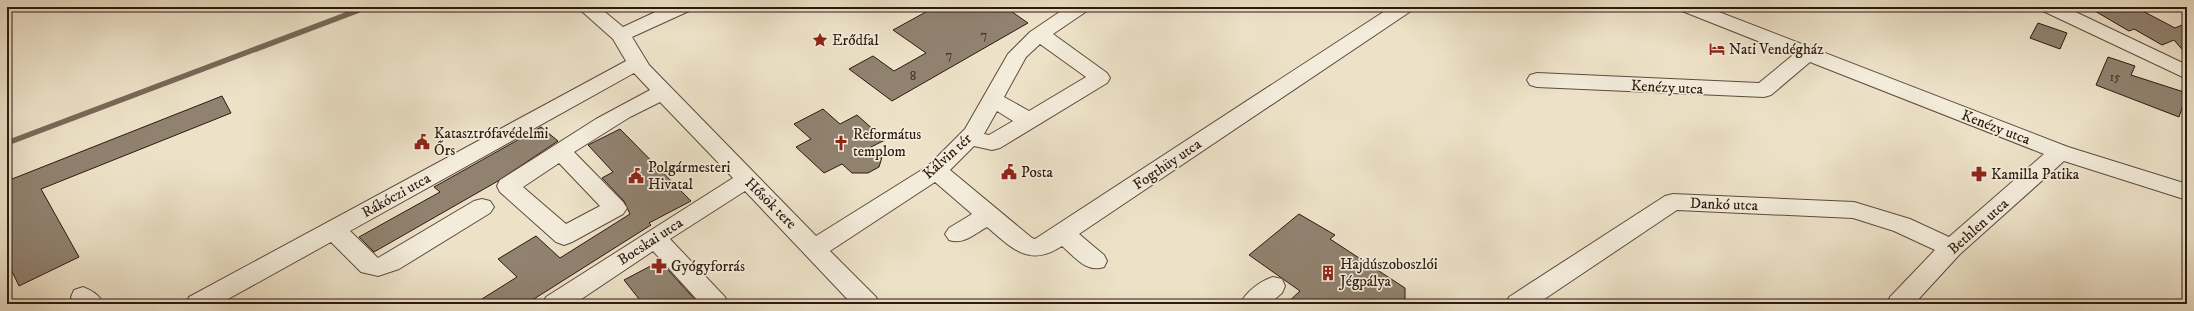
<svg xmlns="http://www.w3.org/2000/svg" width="2194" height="311" viewBox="0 0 2194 311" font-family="'IM FELL DW Pica',serif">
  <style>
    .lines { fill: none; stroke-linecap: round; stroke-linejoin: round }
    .stream { stroke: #796959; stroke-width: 5.5 }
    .building { fill: #918270; stroke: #2d1910 }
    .minor-casing { stroke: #5d4b3e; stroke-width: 2 }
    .minor { fill: #f3ecdb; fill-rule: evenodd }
    .labels { text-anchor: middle; stroke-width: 3.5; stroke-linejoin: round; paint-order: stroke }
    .number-label { font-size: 13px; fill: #463328 }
    .poi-label { font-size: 15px; fill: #2d1910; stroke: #f3ecdb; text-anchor: start }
    .street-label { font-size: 15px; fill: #2d1910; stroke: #f3ecdb }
  </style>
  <rect width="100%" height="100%" fill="#ede2c8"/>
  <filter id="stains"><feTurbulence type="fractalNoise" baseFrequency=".005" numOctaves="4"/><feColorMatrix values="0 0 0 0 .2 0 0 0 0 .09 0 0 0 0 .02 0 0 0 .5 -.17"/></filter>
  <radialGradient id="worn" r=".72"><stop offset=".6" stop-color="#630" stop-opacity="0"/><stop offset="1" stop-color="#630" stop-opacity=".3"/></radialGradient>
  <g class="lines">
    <!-- stream -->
    <path class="stream" d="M 7,143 L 367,7"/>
  </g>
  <!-- building -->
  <path class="building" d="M 935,7 L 1005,7 L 1028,23 L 892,101 L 849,69 L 873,56 L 894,71 L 926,53 L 893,30 Z
    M 2088,7 L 2135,7 L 2175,28 L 2187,23 L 2187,55 L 2174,40 L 2162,45 L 2134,29 L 2129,31 Z
    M 2038,23 L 2067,33 L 2060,49 L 2030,38 Z
    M 2108,57 L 2135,66 L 2131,75 L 2187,93 L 2179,117 L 2096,85 Z
    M 222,96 L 231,113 L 41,189 L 79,257 L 19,286 L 7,261 L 7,181 Z
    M 823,109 L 840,124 L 857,115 L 885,140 L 871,147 L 882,157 L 879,167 L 868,173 L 852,173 L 842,164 L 824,173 L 796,147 L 811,139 L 794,124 Z
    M 541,127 L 558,141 L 498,181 L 374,252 L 359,237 L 440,192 L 434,187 Z
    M 620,129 L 691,201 L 649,223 L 651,225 L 526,304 L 474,304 L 517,277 L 498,259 L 536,236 L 560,258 L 630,214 L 624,201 L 602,178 L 613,172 L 588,145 Z
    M 1299,214 L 1335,235 L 1330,239 L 1405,288 L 1405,304 L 1286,304 L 1300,291 L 1249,255 Z
    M 660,261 L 699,304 L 643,304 L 624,280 Z"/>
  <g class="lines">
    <defs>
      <path id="minor" d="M 577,7 L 599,7 L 623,27 L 666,7 L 692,7 L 689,11 L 632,37 L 649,65 L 816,236 L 928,166 L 965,129 L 1008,54 L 1030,32 L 1067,7 L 1090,7 L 1087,11 L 1053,34 L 1107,73 L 1110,78 L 1107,83 L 1000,148 L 992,150 L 974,146 L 950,170 L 1032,238 L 1035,239 L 1391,7 L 1414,7 L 1411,11 L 1079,234 L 1104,255 L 1107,261 L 1104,267 C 1086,273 1075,257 1062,246 C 1029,268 1012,248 987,227 C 974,234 964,245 949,240 L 945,234 L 949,228 L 972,214 L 935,182 L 830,251 L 876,297 L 879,304 L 852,304 L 745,191 L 670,239 L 725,297 L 728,304 L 701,304 L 653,251 L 574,304 L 543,304 L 546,297 L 733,178 L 660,102 L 630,117 L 574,152 L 623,202 L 627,208 L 623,214 L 572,242 L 564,245 L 556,242 L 500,192 L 497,186 L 500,180 L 596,119 L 650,90 L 634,73 L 350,231 L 378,258 L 474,201 L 482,199 L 490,201 L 494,207 L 490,213 L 399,269 L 378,276 L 361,272 L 331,242 L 219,304 L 186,304 L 189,297 L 626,61 L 613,39 ZM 1040,44 L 1086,77 L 1029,111 L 1004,97 L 1026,57 ZM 997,111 L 1013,121 L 989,135 L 984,134 ZM 559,163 L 600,206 L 566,224 L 523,187 Z
        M 1679,7 L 1706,7 L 2068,147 L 2187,184 L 2187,200 L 2064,161 L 1960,254 L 1914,304 L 1887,304 L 1890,297 L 1935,250 L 1894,231 L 1853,218 L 1677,210 L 1537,304 L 1506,304 L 1509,297 L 1665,196 L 1673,194 L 1854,202 L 1910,219 L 1949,237 L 2044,154 L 1810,62 L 1771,95 L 1764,97 L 1537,87 L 1530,85 L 1527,80 L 1530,75 L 1537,73 L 1759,83 L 1793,55 L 1682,11 Z
        M 2040,7 L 2065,7 L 2187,65 L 2187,79 L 2043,11 Z
        M 1273,277 L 1282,279 L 1285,286 L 1282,293 L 1269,304 L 1240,304 C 1246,292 1260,281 1273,277 Z
        M 83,287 C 93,291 99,295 104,304 L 75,304 L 71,297 L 74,290 Z"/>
    </defs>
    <!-- minor casing -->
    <use href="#minor" class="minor-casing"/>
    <!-- minor -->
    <use href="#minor" class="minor"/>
  </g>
  <!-- icons -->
  <defs>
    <symbol id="sight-bare" viewBox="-9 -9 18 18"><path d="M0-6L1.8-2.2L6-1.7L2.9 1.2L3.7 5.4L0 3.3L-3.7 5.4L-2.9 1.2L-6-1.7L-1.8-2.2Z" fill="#8f2418" stroke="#f3ecdb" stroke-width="2.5" paint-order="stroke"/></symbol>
    <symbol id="hotel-bare" viewBox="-9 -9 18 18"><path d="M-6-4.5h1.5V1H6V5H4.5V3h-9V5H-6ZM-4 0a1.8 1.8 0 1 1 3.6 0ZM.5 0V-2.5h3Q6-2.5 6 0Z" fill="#8f2418" stroke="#f3ecdb" stroke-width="2.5" paint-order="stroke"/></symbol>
    <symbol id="civic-bare" viewBox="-9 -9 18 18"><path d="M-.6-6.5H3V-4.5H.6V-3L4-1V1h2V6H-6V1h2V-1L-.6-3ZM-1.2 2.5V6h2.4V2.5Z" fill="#8f2418" stroke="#f3ecdb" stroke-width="2.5" paint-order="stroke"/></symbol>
    <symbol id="church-bare" viewBox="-9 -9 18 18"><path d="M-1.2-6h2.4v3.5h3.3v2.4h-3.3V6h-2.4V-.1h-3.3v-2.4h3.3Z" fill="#8f2418" stroke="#f3ecdb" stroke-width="2.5" paint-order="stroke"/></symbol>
    <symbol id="pharmacy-bare" viewBox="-9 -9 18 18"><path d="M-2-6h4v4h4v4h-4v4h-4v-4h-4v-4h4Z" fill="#8f2418" stroke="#f3ecdb" stroke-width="2.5" paint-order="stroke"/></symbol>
    <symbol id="building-bare" viewBox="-9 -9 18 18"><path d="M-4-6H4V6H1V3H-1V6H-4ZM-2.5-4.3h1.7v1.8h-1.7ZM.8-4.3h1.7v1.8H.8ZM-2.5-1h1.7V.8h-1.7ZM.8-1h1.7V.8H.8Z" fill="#8f2418" stroke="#f3ecdb" stroke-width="2.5" paint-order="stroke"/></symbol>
  </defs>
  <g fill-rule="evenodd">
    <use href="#sight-bare" x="809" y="29" width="22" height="22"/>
    <use href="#hotel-bare" x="1706" y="38" width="22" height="22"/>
    <use href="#civic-bare" x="411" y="131" width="22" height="22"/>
    <use href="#church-bare" x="830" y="132" width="22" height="22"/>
    <use href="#civic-bare" x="998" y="161" width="22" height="22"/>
    <use href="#pharmacy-bare" x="1968" y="163" width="22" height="22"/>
    <use href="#civic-bare" x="625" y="165" width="22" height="22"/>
    <use href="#pharmacy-bare" x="648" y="255" width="22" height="22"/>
    <use href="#building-bare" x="1317" y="262" width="22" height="22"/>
  </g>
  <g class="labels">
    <!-- number labels -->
    <g class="number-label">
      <text x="984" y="39">7</text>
      <text x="949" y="59">7</text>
      <text x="913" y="80">8</text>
      <text x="2115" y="81">15</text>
    </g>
    <!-- poi labels -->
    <g class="poi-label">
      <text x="832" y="45">Erődfal</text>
      <text x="1729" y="54">Nati Vendégház</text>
      <text x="434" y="138">Katasztrófavédelmi<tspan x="434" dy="17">Őrs</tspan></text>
      <text x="853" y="139">Református<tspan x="853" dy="17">templom</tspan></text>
      <text x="648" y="172">Polgármesteri<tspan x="648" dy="17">Hivatal</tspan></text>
      <text x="1021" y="177">Posta</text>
      <text x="1991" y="179">Kamilla Patika</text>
      <text x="1340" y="269">Hajdúszoboszlói<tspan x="1340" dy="17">Jégpálya</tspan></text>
      <text x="671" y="271">Gyógyforrás</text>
    </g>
    <!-- street labels -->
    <g class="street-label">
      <text transform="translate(1667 87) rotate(3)" y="5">Kenézy utca</text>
      <text transform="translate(1996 127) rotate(21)" y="5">Kenézy utca</text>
      <text transform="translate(947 156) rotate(-42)" y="5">Kálvin tér</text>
      <text transform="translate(1167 164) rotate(-34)" y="5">Fogthüy utca</text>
      <text transform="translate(396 195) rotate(-29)" y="5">Rákóczi utca</text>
      <text transform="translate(771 203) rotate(45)" y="5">Hősök tere</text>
      <text transform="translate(1724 204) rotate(2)" y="5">Dankó utca</text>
      <text transform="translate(1978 226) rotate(-42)" y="5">Bethlen utca</text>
      <text transform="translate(650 241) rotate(-33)" y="5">Bocskai utca</text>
    </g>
  </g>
  <!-- margin -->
  <rect width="2194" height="311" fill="none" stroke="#ede2c8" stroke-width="24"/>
  <rect x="8" y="8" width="2178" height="295" fill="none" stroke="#2d1910" stroke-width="2"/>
  <rect x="12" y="12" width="2170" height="287" fill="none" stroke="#2d1910"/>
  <rect width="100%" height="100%" filter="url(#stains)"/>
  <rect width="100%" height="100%" fill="url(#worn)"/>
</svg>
